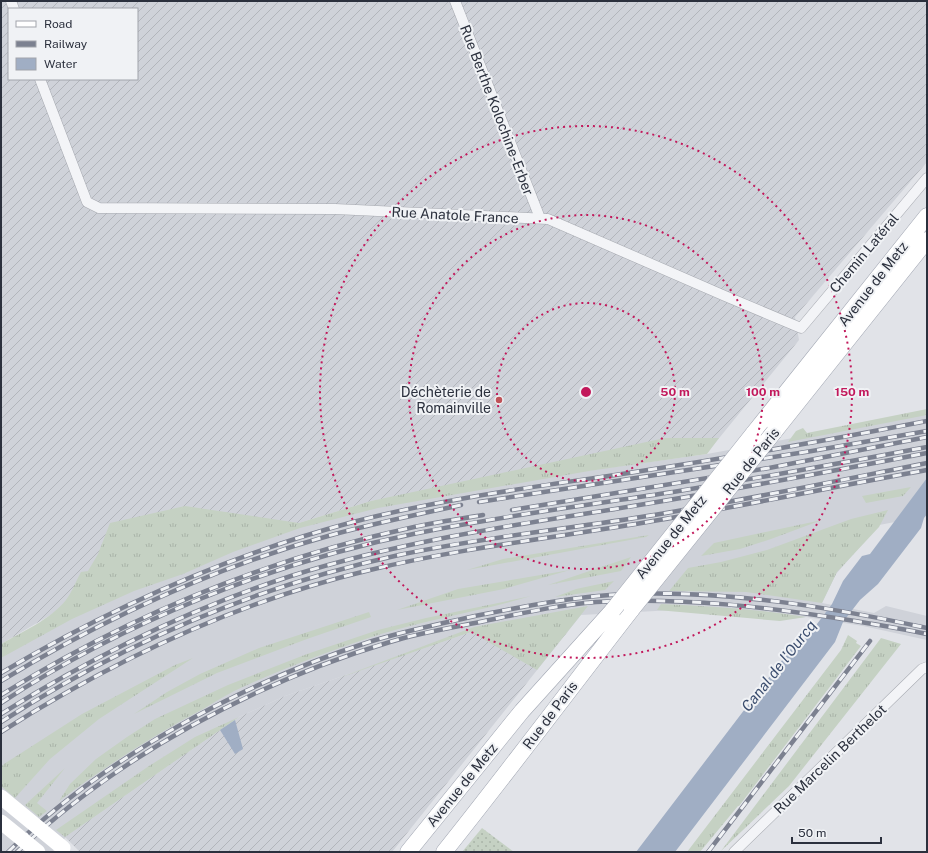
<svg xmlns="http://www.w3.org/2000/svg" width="928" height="853" viewBox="0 0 928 853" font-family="'Public Sans',sans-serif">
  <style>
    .built { fill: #cfd2d9 }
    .industrial { fill: url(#industrial-furrows); fill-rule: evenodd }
    .grass { fill: url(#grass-tufts) }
    .garden { fill: url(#garden-dots) }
    .water { fill: #a0aec4 }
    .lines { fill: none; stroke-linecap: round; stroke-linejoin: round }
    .minor-casing { stroke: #a7aab1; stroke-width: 11 }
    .primary-casing { stroke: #a1a6b2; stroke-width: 17 }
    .minor { stroke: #f3f4f7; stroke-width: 10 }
    .primary { stroke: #fff; stroke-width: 16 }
    .rail-casing { stroke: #7c8190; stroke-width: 4.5 }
    .rail { stroke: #f0f2f5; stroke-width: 3; stroke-dasharray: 9; stroke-linecap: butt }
    .primary-bridge-casing { stroke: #a1a6b2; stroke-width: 17; stroke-linecap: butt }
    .secondary-bridge { stroke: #fff; stroke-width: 15 }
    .primary-bridge { stroke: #fff; stroke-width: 16 }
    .ring { fill: none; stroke: #c2185b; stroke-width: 2; stroke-dasharray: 2 4 }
    .poi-dot { fill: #bf5359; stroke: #f0f2f5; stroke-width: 1.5 }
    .labels { text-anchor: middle; stroke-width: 4; stroke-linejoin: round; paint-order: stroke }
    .street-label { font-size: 14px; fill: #2b303d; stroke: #f0f2f5 }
    .poi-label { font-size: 14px; fill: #2b303d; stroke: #f0f2f5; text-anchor: end }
    .water-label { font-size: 15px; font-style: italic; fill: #3a4c6d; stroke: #f0f2f5 }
    .centre { fill: #c2185b; stroke: #f0f2f5; stroke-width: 2 }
    .ring-label { font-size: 12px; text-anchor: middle; font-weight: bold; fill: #c2185b; stroke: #f0f2f5; stroke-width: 4; stroke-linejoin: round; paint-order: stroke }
  </style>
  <defs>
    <pattern id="industrial-furrows" width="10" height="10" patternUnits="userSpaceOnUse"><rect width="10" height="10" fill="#cfd2d9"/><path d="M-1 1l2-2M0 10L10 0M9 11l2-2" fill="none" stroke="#b2b5bb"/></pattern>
    <pattern id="grass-tufts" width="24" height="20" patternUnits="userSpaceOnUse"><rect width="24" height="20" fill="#c5d1c3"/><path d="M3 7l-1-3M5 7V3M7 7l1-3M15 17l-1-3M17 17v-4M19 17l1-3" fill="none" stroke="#a9b4a8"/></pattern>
    <pattern id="garden-dots" width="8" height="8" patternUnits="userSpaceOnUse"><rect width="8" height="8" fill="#c5d1c3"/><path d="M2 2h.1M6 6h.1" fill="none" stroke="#a9b4a8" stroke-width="1.8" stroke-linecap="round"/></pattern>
  </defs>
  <rect width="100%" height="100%" fill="#e1e3e8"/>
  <!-- built -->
  <path class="built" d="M 927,413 L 927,516 L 879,525 L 836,574 L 822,603 L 874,613 L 886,606 L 927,616 L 927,640 L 863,626 L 806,617 L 789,619 L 674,610 L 581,615 L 471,632 L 285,696 L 239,717 L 66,837 L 52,852 L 1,852 L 1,644 L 299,523 L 371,501 L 707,454 Z"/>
  <!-- industrial -->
  <path class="industrial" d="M 1,1 L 927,1 L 927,162 L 795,317 L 799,340 L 707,453 L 371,501 L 299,523 L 78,599 L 1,644 ZM 9,9 L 137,9 L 137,79 L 9,79 Z
    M 581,615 L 392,852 L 80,852 L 65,837 L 239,717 L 285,696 L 471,632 Z"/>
  <!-- grass -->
  <path class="grass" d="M 927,409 L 927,415 L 788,442 L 796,431 L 803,428 L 807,433 Z
    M 665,438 L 719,438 L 707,454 L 589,471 L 378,508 L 300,528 L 233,552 L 183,574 L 134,591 L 72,619 L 1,658 L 1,644 C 22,632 51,619 66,600 C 72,592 76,581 81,572 L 88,571 L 98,554 L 110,523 L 185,506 L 299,523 L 371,501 Z
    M 911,487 L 903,496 L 866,503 L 862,496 Z
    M 888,510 L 879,527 L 837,572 L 822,603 L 746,592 L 669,591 L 688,568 L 721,562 L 767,550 L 851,519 Z
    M 822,520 L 771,539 L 740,549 L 701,556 L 714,543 Z
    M 649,535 L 646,537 L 467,570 L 503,559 Z
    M 631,557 L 621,571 L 548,585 Z
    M 570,570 L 504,589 L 397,610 L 458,589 Z
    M 614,581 L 605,590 L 555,597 L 576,589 Z
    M 531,596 C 481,611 430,619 381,634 C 335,649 289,666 245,686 C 231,692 218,700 205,708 C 154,735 106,766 59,801 L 70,784 L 96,759 L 127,737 L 155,719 L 228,685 L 307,654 L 378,630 L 426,618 Z
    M 661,604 C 710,606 758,609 806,617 L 780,621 L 657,610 Z
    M 588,606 L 537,670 L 471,632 L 336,679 L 474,627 Z
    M 369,612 L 371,617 L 307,639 L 217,673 L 134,714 L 167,692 L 200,674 L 259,648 Z
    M 848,635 L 857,641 L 856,643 L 861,646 L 739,806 L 738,806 L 700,852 L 687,852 L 841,650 Z
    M 881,638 L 901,644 L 789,786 L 721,851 Z
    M 193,658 L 99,719 L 50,759 L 15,798 L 1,786 L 1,767 L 4,764 L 82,714 L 175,665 Z
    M 239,717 L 65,837 L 56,830 L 149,766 L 195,737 Z
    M 65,768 L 37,803 L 47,811 L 39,817 L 25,805 Z"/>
  <!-- garden -->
  <path class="garden" d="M 482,828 L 514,852 L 462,852 Z"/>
  <!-- water -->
  <path class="water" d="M 927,478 L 927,514 L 924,518 L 921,528 L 878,584 L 860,600 L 843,622 L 835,642 L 675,852 L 636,852 L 799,638 L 814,628 L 832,604 L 843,581 L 862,556 L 870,554 Z
    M 235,720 L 243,749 L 235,754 L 220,730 Z"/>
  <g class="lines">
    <defs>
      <path id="minor" d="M 11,1 L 14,9
        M 455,1 L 540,218
        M 40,79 L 87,202 L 99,208 L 335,209 L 548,219 L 725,296 L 801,328 L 927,178
        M 734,852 L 922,669 L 927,667"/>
      <path id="primary" d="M 774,432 L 927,240
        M 753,434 L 927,216
        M 408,852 L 522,711 L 613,610
        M 444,852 C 508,772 569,690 632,609"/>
    </defs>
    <!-- minor casing -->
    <use href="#minor" class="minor-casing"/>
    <!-- primary casing -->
    <use href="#primary" class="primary-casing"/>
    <!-- minor -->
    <use href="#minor" class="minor"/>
    <!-- primary -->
    <use href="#primary" class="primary"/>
    <defs>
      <path id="rail" d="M 479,502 L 812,451 L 927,431
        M 512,510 L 769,468 L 927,437
        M 1,673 C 110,608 229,555 353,522 C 445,498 541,486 635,472 C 733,457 830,440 927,421
        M 1,681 C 105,618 217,566 335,534 C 376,523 419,514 461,505
        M 1,695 C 130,615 266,559 414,527 C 437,522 460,519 483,515
        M 1,703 C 124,622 273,562 418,533 C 502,516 588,505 673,492 C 758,478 842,463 927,447
        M 1,714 C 92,657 189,609 291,576 C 396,543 506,526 615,509 C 719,492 823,473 927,453
        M 1,722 C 123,643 257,586 399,555 C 483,537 569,529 654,515 C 745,500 836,481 927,463
        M 1,732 C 114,660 239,601 370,570 C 465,547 562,537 659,520 C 748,505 837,486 927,470
        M 8,852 C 103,758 242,683 369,642 C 404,631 440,624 475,616 C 526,606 576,596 627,594 C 728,590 829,607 927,628
        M 17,852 C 118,756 256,682 390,642 C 419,633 450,628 480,622 C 519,614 557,605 596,602 C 683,597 769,607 855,621 C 879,625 903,629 927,634
        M 708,852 L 870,641"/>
    </defs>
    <!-- rail casing -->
    <use href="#rail" class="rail-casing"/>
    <!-- rail -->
    <use href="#rail" class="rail"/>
    <defs>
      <path id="primary-bridge" d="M 632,609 L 774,432
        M 613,610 L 753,434"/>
    </defs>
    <!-- primary-bridge casing -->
    <use href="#primary-bridge" class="primary-bridge-casing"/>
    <!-- secondary-bridge -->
    <path class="secondary-bridge" d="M 1,797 L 63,848
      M 1,822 L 38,852"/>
    <!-- primary-bridge -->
    <use href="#primary-bridge" class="primary-bridge"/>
  </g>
  <!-- distance rings -->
  <g class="ring">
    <circle cx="586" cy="392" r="89"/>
    <circle cx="586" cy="392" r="177"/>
    <circle cx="586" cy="392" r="266"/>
  </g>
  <!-- markers -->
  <circle class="poi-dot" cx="499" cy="400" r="4"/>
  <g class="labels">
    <!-- street labels -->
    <g class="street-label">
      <text transform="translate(497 110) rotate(69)" y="5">Rue Berthe Kolochine-Erber</text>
      <text transform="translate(455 215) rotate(3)" y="5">Rue Anatole France</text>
      <text transform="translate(864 253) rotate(-50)" y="5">Chemin Latéral</text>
      <text transform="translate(873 284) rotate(-52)" y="5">Avenue de Metz</text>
      <text transform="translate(751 461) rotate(-51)" y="5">Rue de Paris</text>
      <text transform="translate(671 537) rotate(-51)" y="5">Avenue de Metz</text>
      <text transform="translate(550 715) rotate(-53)" y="5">Rue de Paris</text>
      <text transform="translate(830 759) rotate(-44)" y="5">Rue Marcelin Berthelot</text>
      <text transform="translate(462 785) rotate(-51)" y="5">Avenue de Metz</text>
    </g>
    <!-- poi labels -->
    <g class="poi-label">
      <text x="491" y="397">Déchèterie de<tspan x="491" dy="16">Romainville</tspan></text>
    </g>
    <!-- water labels -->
    <g class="water-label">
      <text transform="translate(779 666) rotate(-52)" y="5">Canal de l'Ourcq</text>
    </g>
  </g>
  <circle cx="586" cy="392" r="6" class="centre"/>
  <g class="ring-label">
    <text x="675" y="396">50 m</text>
    <text x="763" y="396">100 m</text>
    <text x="852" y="396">150 m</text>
  </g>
  <!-- border -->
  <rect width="928" height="853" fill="none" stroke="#2b303d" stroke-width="4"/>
  <!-- legend -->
  <rect x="8" y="8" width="130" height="72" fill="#f0f2f5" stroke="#a1a4ab"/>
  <rect x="16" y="21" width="20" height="6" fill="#ffffff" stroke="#a1a4ab"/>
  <text x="44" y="28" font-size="12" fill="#2b303d">Road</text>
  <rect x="16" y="41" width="20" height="6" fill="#7c8190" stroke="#a1a4ab"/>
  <text x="44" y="48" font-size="12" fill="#2b303d">Railway</text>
  <rect x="16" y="58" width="20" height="12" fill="#a0aec4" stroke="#a1a4ab"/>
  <text x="44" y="68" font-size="12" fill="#2b303d">Water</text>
  <!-- scale -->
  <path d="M792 837v6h89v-6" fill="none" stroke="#2b303d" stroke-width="2"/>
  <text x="798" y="837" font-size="12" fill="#2b303d" stroke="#f0f2f5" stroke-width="3" paint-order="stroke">50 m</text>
</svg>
